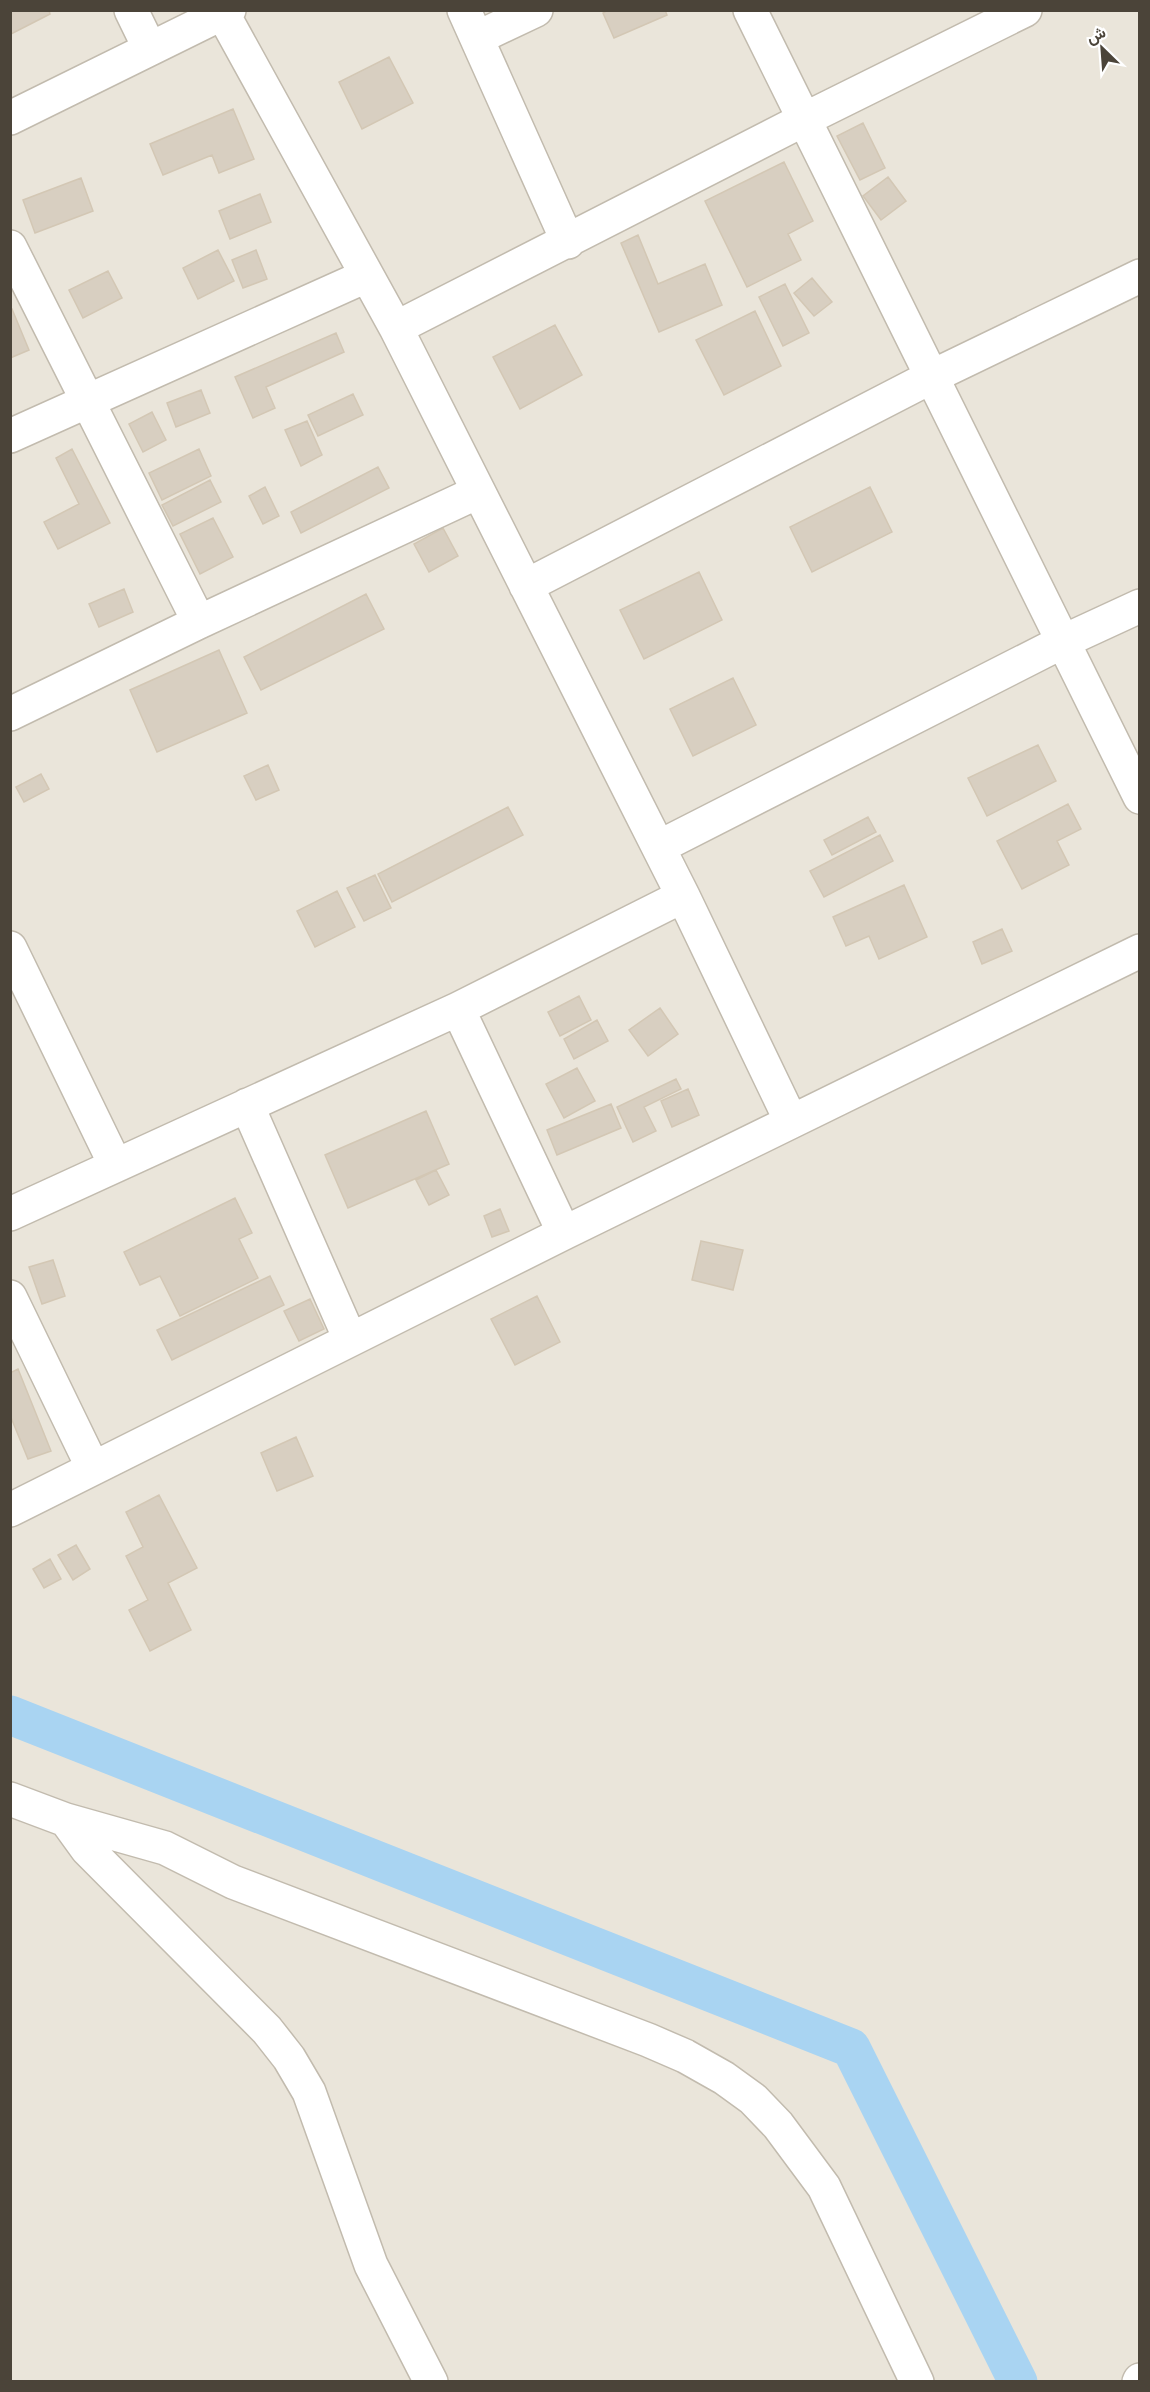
<svg xmlns="http://www.w3.org/2000/svg" width="1150" height="2392" viewBox="0 0 1150 2392" font-family="Poppins,Vazirmatn,sans-serif">
  <style>
    .residential { fill: #eae5da }
    .lines { fill: none; stroke-linecap: round; stroke-linejoin: round }
    .canal { stroke: #a9d4f2; stroke-width: 39 }
    .building { fill: #d8cfc1; stroke: #d3c7b4; stroke-width: 1.5 }
    .street-casing { stroke: #c2bbae; stroke-width: 36 }
    .street { stroke: #fff; stroke-width: 33 }
  </style>
  <rect width="100%" height="100%" fill="#f6f3ec"/>
  <!-- residential -->
  <path class="residential" d="M 11,11 L 1139,11 L 1139,2381 L 11,2381 Z"/>
  <g class="lines">
    <!-- canal -->
    <path class="canal" d="M 10,1715 L 851,2048 L 1018,2382"/>
  </g>
  <!-- building -->
  <path class="building" d="M 10,10 L 49,10 L 50,14 L 11,34 Z
    M 608,10 L 665,10 L 667,15 L 614,38 L 603,13 Z
    M 389,57 L 413,103 L 362,129 L 339,82 Z
    M 233,109 L 254,159 L 219,173 L 212,155 L 163,175 L 150,144 Z
    M 863,123 L 885,168 L 860,180 L 837,136 Z
    M 784,162 L 813,221 L 788,234 L 801,260 L 747,287 L 705,201 Z
    M 888,177 L 906,201 L 881,220 L 863,196 Z
    M 81,178 L 93,211 L 35,233 L 23,200 Z
    M 260,194 L 271,222 L 230,239 L 219,211 Z
    M 638,235 L 658,284 L 705,264 L 722,305 L 659,332 L 621,243 Z
    M 218,250 L 234,281 L 198,299 L 183,268 Z
    M 256,250 L 267,279 L 243,288 L 232,260 Z
    M 108,271 L 122,298 L 83,318 L 69,290 Z
    M 812,278 L 832,302 L 814,316 L 794,293 Z
    M 785,284 L 809,333 L 783,346 L 759,297 Z
    M 12,309 L 29,350 L 10,358 L 10,310 Z
    M 755,311 L 781,366 L 724,395 L 696,340 Z
    M 555,325 L 582,375 L 520,409 L 493,357 Z
    M 336,333 L 344,352 L 266,387 L 275,408 L 253,418 L 235,377 Z
    M 201,390 L 210,413 L 176,427 L 167,403 Z
    M 353,394 L 363,415 L 318,436 L 308,415 Z
    M 152,412 L 166,440 L 143,452 L 129,424 Z
    M 307,421 L 322,455 L 301,466 L 285,430 Z
    M 72,449 L 110,523 L 58,549 L 44,522 L 79,504 L 56,458 Z
    M 199,449 L 211,476 L 162,500 L 149,473 Z
    M 378,467 L 389,488 L 301,533 L 291,512 Z
    M 210,480 L 221,502 L 173,526 L 162,505 Z
    M 265,487 L 279,516 L 263,524 L 249,496 Z
    M 870,487 L 892,532 L 812,572 L 790,527 Z
    M 213,518 L 233,557 L 200,574 L 180,534 Z
    M 443,528 L 458,556 L 429,572 L 414,544 Z
    M 699,572 L 722,620 L 644,659 L 620,610 Z
    M 124,589 L 133,612 L 99,627 L 89,604 Z
    M 366,594 L 384,629 L 261,690 L 244,657 Z
    M 219,650 L 247,713 L 157,752 L 130,690 Z
    M 733,678 L 756,725 L 693,756 L 670,709 Z
    M 1038,745 L 1056,781 L 987,816 L 968,778 Z
    M 268,765 L 279,790 L 256,800 L 244,776 Z
    M 41,774 L 49,789 L 24,802 L 16,787 Z
    M 1068,804 L 1081,829 L 1057,841 L 1069,865 L 1022,889 L 997,841 Z
    M 508,807 L 523,835 L 392,902 L 378,874 Z
    M 868,817 L 876,832 L 832,855 L 824,840 Z
    M 880,835 L 893,861 L 824,897 L 810,871 Z
    M 375,875 L 391,908 L 364,921 L 347,888 Z
    M 904,885 L 927,937 L 879,959 L 869,936 L 846,946 L 833,917 Z
    M 337,891 L 355,927 L 315,947 L 297,911 Z
    M 1002,929 L 1012,951 L 982,964 L 973,942 Z
    M 579,996 L 591,1020 L 560,1036 L 548,1012 Z
    M 660,1008 L 678,1034 L 648,1056 L 629,1030 Z
    M 597,1020 L 608,1041 L 574,1059 L 564,1039 Z
    M 577,1068 L 595,1101 L 564,1118 L 546,1084 Z
    M 676,1079 L 681,1089 L 644,1107 L 656,1131 L 633,1142 L 617,1107 Z
    M 688,1089 L 699,1115 L 672,1127 L 661,1101 Z
    M 611,1104 L 621,1128 L 557,1155 L 547,1130 Z
    M 426,1111 L 449,1164 L 348,1208 L 325,1155 Z
    M 436,1170 L 449,1195 L 429,1205 L 416,1180 Z
    M 235,1198 L 252,1233 L 239,1239 L 258,1278 L 180,1316 L 160,1276 L 140,1285 L 124,1252 Z
    M 500,1209 L 509,1231 L 492,1237 L 484,1216 Z
    M 701,1241 L 743,1250 L 733,1290 L 692,1280 Z
    M 53,1260 L 65,1296 L 42,1304 L 29,1267 Z
    M 270,1276 L 284,1305 L 172,1360 L 157,1330 Z
    M 537,1296 L 560,1342 L 515,1365 L 491,1319 Z
    M 310,1299 L 324,1329 L 299,1341 L 284,1311 Z
    M 18,1369 L 51,1451 L 28,1459 L 10,1415 L 10,1373 Z
    M 296,1437 L 313,1476 L 277,1491 L 261,1453 Z
    M 159,1495 L 197,1568 L 168,1583 L 191,1630 L 150,1651 L 129,1610 L 148,1600 L 126,1556 L 143,1547 L 126,1512 Z
    M 76,1545 L 90,1569 L 73,1580 L 58,1555 Z
    M 50,1559 L 61,1579 L 44,1588 L 33,1569 Z"/>
  <g class="lines">
    <defs>
      <path id="street" d="M 131,10 L 150,49
        M 464,10 L 568,242
        M 750,10 L 1140,797
        M 223,14 L 396,328 L 683,896 L 791,1121
        M 477,38 L 536,10
        M 10,118 L 229,10
        M 10,247 L 199,622
        M 396,328 L 803,120 L 1025,10
        M 10,436 L 366,276
        M 526,586 L 931,377 L 1140,276
        M 10,714 L 199,622 L 478,492
        M 659,847 L 1062,642 L 1140,606
        M 10,948 L 115,1164
        M 458,1009 L 564,1233
        M 247,1105 L 350,1339
        M 10,1214 L 458,1009 L 683,896
        M 10,1297 L 93,1468
        M 10,1510 L 564,1233 L 1140,951
        M 10,1799 L 66,1820 L 165,1848 L 233,1882 L 648,2040 L 685,2056 L 724,2078 L 753,2099 L 778,2125 L 824,2187 L 917,2382
        M 66,1820 L 87,1849 L 267,2030 L 289,2058 L 309,2092 L 371,2265 L 431,2382
        M 1139,2382 L 1140,2380"/>
    </defs>
    <!-- street casing -->
    <use href="#street" class="street-casing"/>
    <!-- street -->
    <use href="#street" class="street"/>
  </g>
  <!-- border -->
  <rect width="1150" height="2392" fill="none" stroke="#4b4439" stroke-width="24"/>
  <!-- north arrow -->
  <g transform="translate(1102 48) rotate(335)" stroke="#ffffff" stroke-width="4.5" paint-order="stroke">
  <path d="M0-4.5L10 22L0 15L-10 22Z" fill="#4b4439"/>
  <text y="-9" font-size="16" font-weight="bold" text-anchor="middle" fill="#4b4439">ش</text>
  </g>
</svg>
